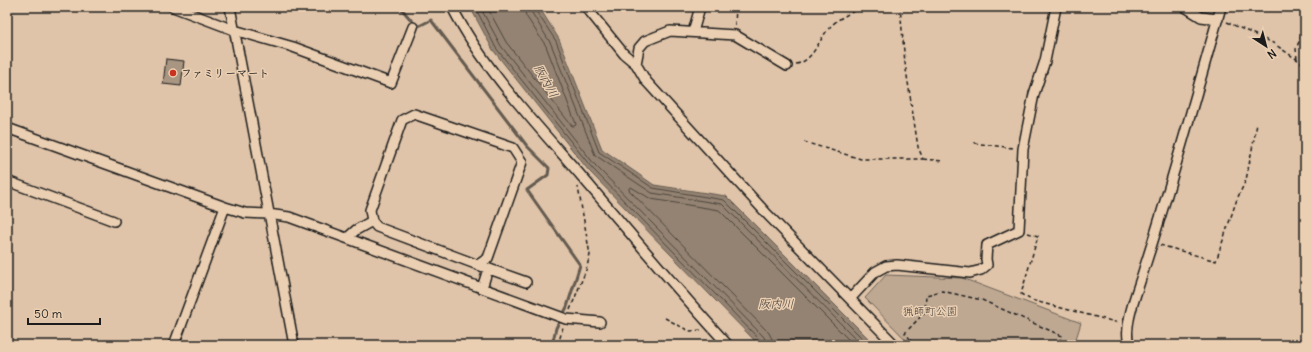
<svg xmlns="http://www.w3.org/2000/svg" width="1312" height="352" viewBox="0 0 1312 352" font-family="Delius,'Klee One',sans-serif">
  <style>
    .green { fill: #bea892; stroke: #6d6257 }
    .water { fill: #948372; stroke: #645a50 }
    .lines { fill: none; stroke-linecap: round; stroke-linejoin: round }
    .shore { stroke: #4c453e; stroke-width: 1 }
    .stream { stroke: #645a50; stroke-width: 3 }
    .building { fill: #a89582; stroke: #1c1c1c }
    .minor-casing { stroke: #1c1c1c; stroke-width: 12 }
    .path { stroke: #1c1c1c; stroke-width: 1.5; stroke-dasharray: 4 3; stroke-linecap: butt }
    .minor { stroke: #ebcfb2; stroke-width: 9 }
    .poi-dot { fill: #c8321e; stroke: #ebcfb2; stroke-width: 1.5 }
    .labels { text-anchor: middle; stroke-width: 3; stroke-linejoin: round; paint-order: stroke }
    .poi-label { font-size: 11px; font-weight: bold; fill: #1c1c1c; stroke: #ebcfb2; text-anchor: start }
    .park-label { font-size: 11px; fill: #443f3a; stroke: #ebcfb2 }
    .water-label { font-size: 12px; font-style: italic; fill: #46403a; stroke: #ebcfb2 }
  </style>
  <rect width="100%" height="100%" fill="#dfc4a9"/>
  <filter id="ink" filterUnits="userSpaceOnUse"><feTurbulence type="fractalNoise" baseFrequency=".025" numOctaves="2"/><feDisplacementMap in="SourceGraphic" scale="8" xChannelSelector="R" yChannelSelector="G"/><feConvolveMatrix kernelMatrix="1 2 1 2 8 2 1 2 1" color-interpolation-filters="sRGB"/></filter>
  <g filter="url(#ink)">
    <!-- green -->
    <path class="green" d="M 886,275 L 962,278 L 1081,323 L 1074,345 L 911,345 L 865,298 Z"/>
    <!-- water -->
    <path class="water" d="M 470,7 L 539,7 L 559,39 L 602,149 L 654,185 L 726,196 L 875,345 L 759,345 L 589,171 L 493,50 Z"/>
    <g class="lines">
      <!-- shore -->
      <path class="shore" d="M 475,7 L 496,48 L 592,168 L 760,340 L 762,345
        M 480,7 L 501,46 L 595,165 L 764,337 L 767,345
        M 487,7 L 506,42 L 572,126 L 575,126 L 576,124 L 546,46 L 526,16 L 524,7
        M 530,7 L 532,13 L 551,44 L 595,155 L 652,193 L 722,204 L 862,345
        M 535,7 L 536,11 L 556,41 L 599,152 L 653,188 L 724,200 L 869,345
        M 773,345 L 772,339 L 769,333 L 629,190 L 629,188 L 631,187 L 651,199 L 719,210 L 854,345"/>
      <!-- stream -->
      <path class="stream" d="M 400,7 L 417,27 L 431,20 L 527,146 L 549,168 L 548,175 L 527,190 L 580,265 L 567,307 L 556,328 L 552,345"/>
    </g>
    <!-- building -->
    <path class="building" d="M 166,59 L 184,61 L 181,86 L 163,84 Z"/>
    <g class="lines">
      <defs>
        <path id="minor" d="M 173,7 L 234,30 L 293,47 L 391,83 L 413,27
          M 230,7 L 294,345
          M 452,7 C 484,70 537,125 583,178 C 631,234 678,291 728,345
          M 586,7 L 624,54 L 636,64 L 646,81 L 768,215 L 895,345
          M 1185,7 L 1201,17 L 1218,19
          M 693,32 L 700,7
          M 636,64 L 639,48 L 645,41 L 670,31 L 735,35 L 787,66
          M 7,128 L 225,207 L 245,213 L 268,214 L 289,217 L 566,319 L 600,322
          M 7,181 L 114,221
          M 347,238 L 356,230 L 372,221 L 370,210 L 402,120 L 414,114 L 513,148 L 522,162 L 488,258 L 478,265 L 377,227 L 372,221
          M 478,265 L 526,282
          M 482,288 L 488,269
          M 850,299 L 875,272 L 886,266 L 897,265 L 970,273 L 981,270 L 987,265 L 986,259 L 987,245 L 1019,230 L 1023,149 L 1034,94 L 1045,61 L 1056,7
          M 174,345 L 225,207
          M 1130,345 C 1121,329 1139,287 1144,269 C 1172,183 1196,94 1221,7"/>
      </defs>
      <!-- minor casing -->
      <use href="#minor" class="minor-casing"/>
      <!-- path -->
      <path class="path" d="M 958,11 L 959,7
        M 1227,22 L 1273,43 L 1305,65
        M 735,25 L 736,7
        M 1297,59 L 1296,49 L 1305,27
        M 796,64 C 814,61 819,38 831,26 C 840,17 852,12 864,7
        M 804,142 L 861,159 L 923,159 L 918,147 L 905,63 L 900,7
        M 974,143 L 1013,148
        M 923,159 L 943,161
        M 1028,233 L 1038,236 L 1021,294 L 1031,300 L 1119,323
        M 1160,245 L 1216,261 L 1237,199 L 1246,180 L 1257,124
        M 570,310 L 586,270 L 590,255 L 578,187
        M 665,318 L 689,331 L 702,330
        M 558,345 L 563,327
        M 915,345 L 905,333 L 925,312 L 926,295 L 942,291 L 982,300 L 1062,336 L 1058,345"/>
      <!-- minor -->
      <use href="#minor" class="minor"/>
    </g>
  </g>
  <!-- markers -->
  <circle class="poi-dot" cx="173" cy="73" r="4"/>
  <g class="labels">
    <!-- poi labels -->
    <g class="poi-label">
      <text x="181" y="77">ファミリーマート</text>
    </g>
    <!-- park labels -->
    <g class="park-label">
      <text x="930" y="315">猟師町公園</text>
    </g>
    <!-- water labels -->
    <g class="water-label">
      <text transform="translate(546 81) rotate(61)" y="4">阪内川</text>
      <text x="776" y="308">阪内川</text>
    </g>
  </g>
  <!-- margin -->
  <rect width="1312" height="352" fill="none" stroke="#ebcfb2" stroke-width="24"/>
  <rect x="12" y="12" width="1288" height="328" fill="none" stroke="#1c1c1c" stroke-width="1.5" filter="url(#ink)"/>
  <!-- north arrow -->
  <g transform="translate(1266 46) rotate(144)" stroke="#ebcfb2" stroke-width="3" paint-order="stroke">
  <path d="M0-3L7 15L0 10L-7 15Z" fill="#1c1c1c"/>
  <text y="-6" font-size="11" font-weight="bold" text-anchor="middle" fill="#1c1c1c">N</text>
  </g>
  <!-- scale -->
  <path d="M28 318v6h72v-6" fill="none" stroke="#1c1c1c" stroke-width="2"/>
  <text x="34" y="318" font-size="12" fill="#1c1c1c" stroke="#ebcfb2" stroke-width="3" paint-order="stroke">50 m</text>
</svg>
